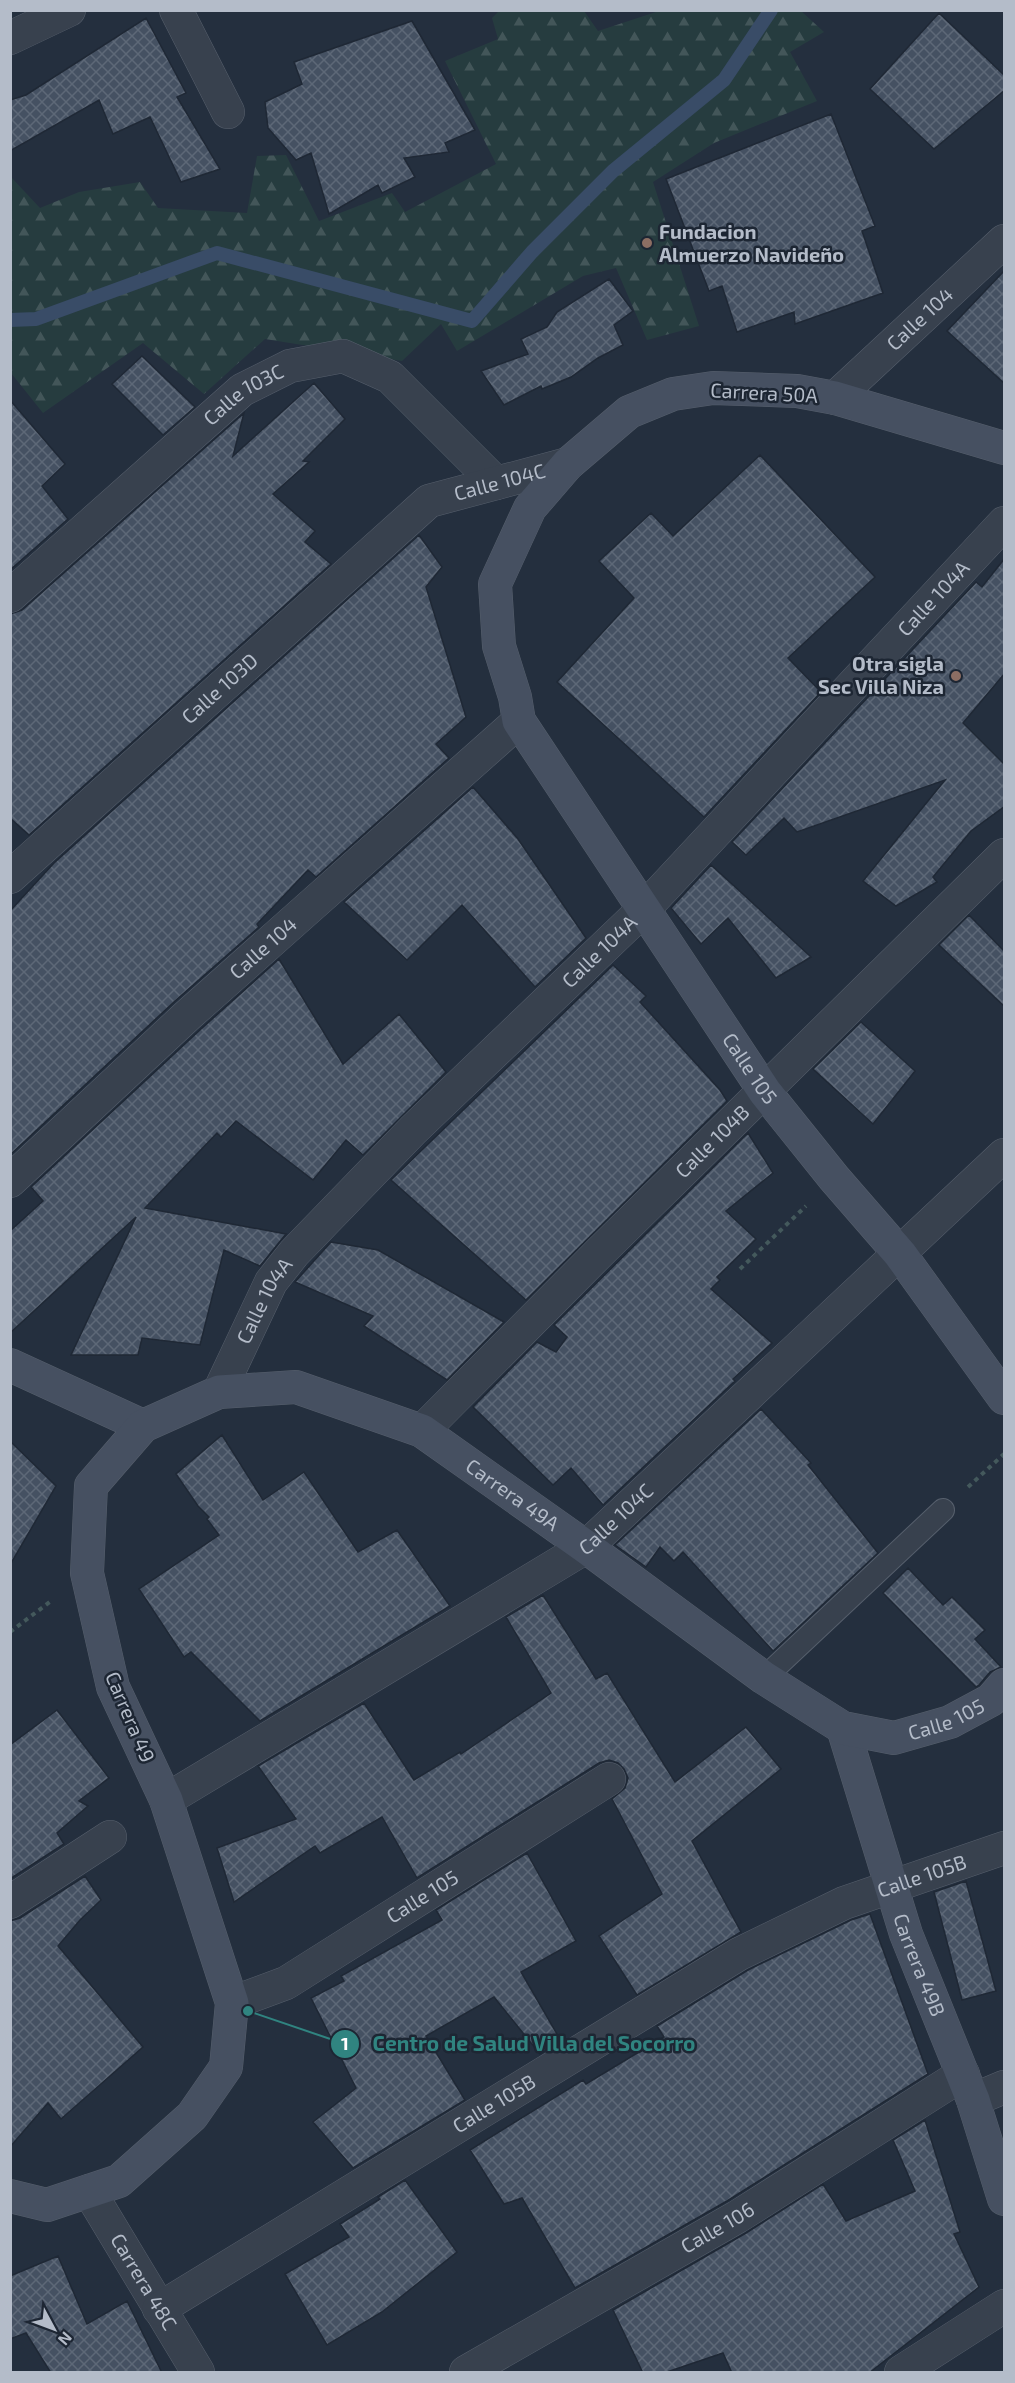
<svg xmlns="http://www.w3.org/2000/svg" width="1015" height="2383" viewBox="0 0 1015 2383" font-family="'Exo 2',sans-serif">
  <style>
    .forest { fill: url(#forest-firs) }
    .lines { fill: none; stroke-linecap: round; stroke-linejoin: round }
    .stream { stroke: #394c67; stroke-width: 14 }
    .building { fill: url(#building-cross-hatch); stroke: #1f2835; stroke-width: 1.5 }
    .lane-casing { stroke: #565f6c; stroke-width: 24 }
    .street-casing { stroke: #565f6c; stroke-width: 34 }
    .secondary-casing { stroke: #565f6c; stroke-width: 34 }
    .path { stroke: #44595c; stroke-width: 4; stroke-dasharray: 4.5 4.5; stroke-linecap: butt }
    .lane { stroke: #38414e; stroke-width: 22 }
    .street { stroke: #38414e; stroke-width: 33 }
    .secondary { stroke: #465061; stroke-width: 33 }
    .education-dot { fill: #8d6e63; stroke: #1d2633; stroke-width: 2 }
    .labels { text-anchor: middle; stroke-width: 5; stroke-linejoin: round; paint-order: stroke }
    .poi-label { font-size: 20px; font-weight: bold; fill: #b4bcc9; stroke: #1d2633; text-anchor: start }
    .street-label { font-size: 20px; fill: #b4bcc9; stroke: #1d2633 }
    .leader { fill: none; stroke: #308480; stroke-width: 2 }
    .callout-dot { fill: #308480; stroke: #1d2633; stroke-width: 2 }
    .mark-label { font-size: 18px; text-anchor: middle; font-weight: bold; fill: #fff }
    .callout-label { font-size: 21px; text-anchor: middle; font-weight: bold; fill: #308480; stroke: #1d2633; stroke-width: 5; stroke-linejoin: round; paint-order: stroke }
  </style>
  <defs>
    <pattern id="forest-firs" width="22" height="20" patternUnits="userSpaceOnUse" patternTransform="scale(1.5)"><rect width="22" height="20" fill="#263c3f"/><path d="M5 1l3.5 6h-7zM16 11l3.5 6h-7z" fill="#435659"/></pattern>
    <pattern id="building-cross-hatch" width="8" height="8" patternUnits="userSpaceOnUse" patternTransform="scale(1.5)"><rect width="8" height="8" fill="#455162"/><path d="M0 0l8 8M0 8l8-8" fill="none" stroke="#5d6877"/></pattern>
  </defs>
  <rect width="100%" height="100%" fill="#242f3e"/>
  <!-- forest -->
  <path class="forest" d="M 499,11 L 584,11 L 598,31 L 659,11 L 801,11 L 824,32 L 790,52 L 817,101 L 714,143 L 653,182 L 699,326 L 647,340 L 616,268 L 583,276 L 457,351 L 441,324 L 402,361 L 265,339 L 204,394 L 143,343 L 43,413 L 11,373 L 10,176 L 40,208 L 79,192 L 140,182 L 158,208 L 247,213 L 257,156 L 286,155 L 319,221 L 392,193 L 405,212 L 496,164 L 445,61 L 498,39 L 492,18 Z"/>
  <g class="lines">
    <!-- stream -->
    <path class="stream" d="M 10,320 L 36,319 L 217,253 L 472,321 L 532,252 L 613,171 L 724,80 L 771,10"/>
  </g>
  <!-- building -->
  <path class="building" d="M 939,13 L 1005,76 L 1005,90 L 934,149 L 870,89 Z
    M 146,18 L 186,93 L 177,97 L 220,169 L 181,182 L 150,117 L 113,134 L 99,100 L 10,151 L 10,100 L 26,95 Z
    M 412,21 L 475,130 L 445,143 L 449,152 L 404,158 L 415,177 L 382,193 L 378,185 L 329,214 L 311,153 L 296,160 L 268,128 L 265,102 L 302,84 L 294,62 Z
    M 831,114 L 875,226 L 862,231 L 883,293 L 795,324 L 794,312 L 737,332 L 722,286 L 709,291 L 666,179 Z
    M 1005,270 L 1005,384 L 947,331 Z
    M 609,279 L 633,311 L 614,325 L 623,345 L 598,358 L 571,377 L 542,389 L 541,386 L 504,405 L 481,371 L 528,354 L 521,339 L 547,327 L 557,312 Z
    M 142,356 L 195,407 L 163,435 L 112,384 Z
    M 314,383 L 345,419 L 303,461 L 309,462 L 273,494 L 315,531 L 305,542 L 331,564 L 29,835 L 10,818 L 10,614 L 22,610 L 244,413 L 233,456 Z
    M 10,400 L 65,464 L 42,486 L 68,519 L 10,570 Z
    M 760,455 L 875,577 L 788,658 L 821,692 L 704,817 L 557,682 L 634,598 L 599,561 L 651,513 L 673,536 Z
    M 419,535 L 442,567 L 426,587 L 466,717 L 436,744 L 449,758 L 316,877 L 308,870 L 257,924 L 259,927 L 175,1001 L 10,1155 L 10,911 L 54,863 Z
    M 1005,558 L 1005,673 L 963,723 L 1005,765 L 1005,806 L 971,831 L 933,877 L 937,882 L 896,906 L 863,881 L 945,780 L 797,832 L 784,818 L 746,855 L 732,842 L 976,582 L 982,587 Z
    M 473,787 L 518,839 L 586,938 L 535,987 L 462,905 L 407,960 L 344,902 Z
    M 711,865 L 744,895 L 811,957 L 776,978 L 728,918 L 701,944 L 671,908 Z
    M 969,915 L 1005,952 L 1005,1007 L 939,945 Z
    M 279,959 L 343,1064 L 399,1014 L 446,1072 L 363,1155 L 346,1140 L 313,1180 L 236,1121 L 221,1137 L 217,1133 L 145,1208 L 286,1234 L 260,1266 L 224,1250 L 200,1345 L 142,1338 L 138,1355 L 71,1355 L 136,1217 L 10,1333 L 10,1231 L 43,1201 L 31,1187 L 201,1029 Z
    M 613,965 L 646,996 L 640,1002 L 720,1090 L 727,1101 L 526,1300 L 391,1180 Z
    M 861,1022 L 915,1071 L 873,1124 L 813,1069 Z
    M 748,1133 L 773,1173 L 726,1211 L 756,1239 L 717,1277 L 720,1280 L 711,1289 L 772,1343 L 733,1379 L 735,1381 L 603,1505 L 571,1468 L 553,1485 L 473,1407 L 537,1342 L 556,1352 L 567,1337 L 554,1325 Z
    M 331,1242 L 378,1250 L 504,1322 L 447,1380 L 364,1326 L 373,1316 L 295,1282 Z
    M 761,1409 L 811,1463 L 808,1465 L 878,1553 L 773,1651 L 683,1552 L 674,1561 L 660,1547 L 646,1567 L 615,1545 Z
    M 222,1435 L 263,1500 L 304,1472 L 358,1552 L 397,1530 L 450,1606 L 260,1721 L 191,1652 L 184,1657 L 139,1589 L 219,1535 L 207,1519 L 209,1517 L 198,1506 L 176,1474 Z
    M 10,1441 L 56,1486 L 10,1565 Z
    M 908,1568 L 943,1605 L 952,1597 L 985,1630 L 975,1639 L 1001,1667 L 990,1672 L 979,1685 L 976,1687 L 883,1593 Z
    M 543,1595 L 596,1679 L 607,1673 L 675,1782 L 746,1727 L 781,1769 L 692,1841 L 741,1932 L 637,1995 L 599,1936 L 662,1894 L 612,1799 L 625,1788 L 628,1778 L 624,1769 L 618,1763 L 609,1760 L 599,1763 L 417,1878 L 382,1817 L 320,1853 L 315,1846 L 234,1902 L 217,1848 L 296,1819 L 258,1766 L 364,1703 L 414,1780 L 460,1752 L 461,1754 L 551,1693 L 506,1617 Z
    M 57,1710 L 109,1778 L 79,1801 L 88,1806 L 57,1833 L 64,1844 L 10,1879 L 10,1745 Z
    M 527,1853 L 576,1941 L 521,1972 L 561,2041 L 540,2054 L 494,1997 L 426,2036 L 465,2100 L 353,2168 L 313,2122 L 356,2088 L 311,1998 L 344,1981 L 341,1976 L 442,1920 L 436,1910 Z
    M 85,1876 L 101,1900 L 80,1920 L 58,1946 L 143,2047 L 61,2119 L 48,2103 L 10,2147 L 10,1921 L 20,1918 Z
    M 966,1881 L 996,1991 L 962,2000 L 934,1892 Z
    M 870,1914 L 928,2074 L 727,2201 L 575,2288 L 522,2198 L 504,2204 L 470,2150 L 583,2080 L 586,2084 L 664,2037 L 657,2026 L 748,1970 L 851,1920 Z
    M 925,2120 L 960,2232 L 954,2234 L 979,2287 L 869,2373 L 732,2373 L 723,2353 L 664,2373 L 643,2373 L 613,2310 L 746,2233 L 823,2184 L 846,2221 L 915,2191 L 893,2140 Z
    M 405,2180 L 457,2252 L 382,2312 L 327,2345 L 285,2274 L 349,2237 L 340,2224 L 380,2199 L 378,2197 Z
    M 58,2256 L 87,2324 L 127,2301 L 162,2373 L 51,2373 L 26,2333 L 10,2339 L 10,2276 Z"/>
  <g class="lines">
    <defs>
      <path id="lane" d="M 764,1678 L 943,1510"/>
      <g id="street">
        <path d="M 176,10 L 228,112"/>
        <path d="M 10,38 L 69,10"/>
        <path id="s1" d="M 835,398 L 1004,241"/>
        <path id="s2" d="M 10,596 L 242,390 L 290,366 L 343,356 L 390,377 L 496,483"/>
        <path id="s3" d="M 10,877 L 429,501 L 568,464"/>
        <path id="s4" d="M 10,1181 L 188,1015 L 519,721"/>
        <path id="s5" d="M 219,1392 L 271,1282 L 294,1253 L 413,1130 L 644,909 L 1004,523"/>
        <path id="s6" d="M 422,1431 L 600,1252 L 1004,855"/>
        <path id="s7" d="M 166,1800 L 586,1547 L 1004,1155"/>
        <path d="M 10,1902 L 110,1837"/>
        <path id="s8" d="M 232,2003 L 286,1983 L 609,1779"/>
        <path d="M 973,2100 L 1004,2087"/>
        <path id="s9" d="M 89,2191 L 198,2372"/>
        <path id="s10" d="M 159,2309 L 739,1954 L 844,1903 L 1004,1848"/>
        <path id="s11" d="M 466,2372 L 737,2217 L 963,2074"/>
        <path d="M 901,2372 L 1004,2306"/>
      </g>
      <g id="secondary">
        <path id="s12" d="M 1004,448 L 835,398 L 797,391 L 713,388 L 673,394 L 629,412 L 568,464 L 530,508 L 495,584 L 499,646 L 515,697 L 519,721 L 765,1092 L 834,1178 L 900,1254 L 1004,1398"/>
        <path d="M 10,1365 L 143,1426"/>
        <path id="s13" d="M 843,1728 L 906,1934 L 973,2100 L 1004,2199"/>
        <path id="s14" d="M 10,2196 L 47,2205 L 119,2181 L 192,2116 L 226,2067 L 232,2003 L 166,1800 L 113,1687 L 87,1573 L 91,1486 L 143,1426 L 219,1392 L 296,1387 L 422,1431 L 586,1547 L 764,1678 L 843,1728 L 894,1738 L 950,1722 L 991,1700 L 1004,1685"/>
      </g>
    </defs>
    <!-- lane casing -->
    <use href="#lane" class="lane-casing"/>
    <!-- street casing -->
    <use href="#street" class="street-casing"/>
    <!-- secondary casing -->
    <use href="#secondary" class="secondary-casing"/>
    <!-- path -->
    <path class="path" d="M 740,1269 L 806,1206
      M 968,1487 L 1004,1454
      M 10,1632 L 51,1601"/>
    <!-- lane -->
    <use href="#lane" class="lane"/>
    <!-- street -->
    <use href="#street" class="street"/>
    <!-- secondary -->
    <use href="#secondary" class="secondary"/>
  </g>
  <!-- markers -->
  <g class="education-dot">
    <circle cx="647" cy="243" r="6"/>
    <circle cx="956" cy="676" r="6"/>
  </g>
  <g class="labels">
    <!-- poi labels -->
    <g class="poi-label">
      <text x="659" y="239">Fundacion<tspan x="659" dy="23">Almuerzo Navideño</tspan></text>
      <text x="944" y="671" text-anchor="end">Otra sigla<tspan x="944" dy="23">Sec Villa Niza</tspan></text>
    </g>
    <!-- street labels -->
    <g class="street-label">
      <text dy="7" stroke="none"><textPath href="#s1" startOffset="116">Calle 104</textPath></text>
      <text transform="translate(764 393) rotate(3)" y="7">Carrera 50A</text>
      <text dy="7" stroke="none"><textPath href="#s2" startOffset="309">Calle 103C</textPath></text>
      <text dy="7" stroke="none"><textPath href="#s3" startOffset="636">Calle 104C</textPath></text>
      <text dy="7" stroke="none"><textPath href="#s5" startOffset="1074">Calle 104A</textPath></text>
      <text dy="7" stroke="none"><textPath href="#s3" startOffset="282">Calle 103D</textPath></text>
      <text dy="7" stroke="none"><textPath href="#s4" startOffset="344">Calle 104</textPath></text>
      <text dy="7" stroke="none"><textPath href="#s5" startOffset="588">Calle 104A</textPath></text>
      <text dy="7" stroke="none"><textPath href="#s12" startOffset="1166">Calle 105</textPath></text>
      <text dy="7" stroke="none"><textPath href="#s6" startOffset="410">Calle 104B</textPath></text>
      <text dy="7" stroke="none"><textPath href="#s5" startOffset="102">Calle 104A</textPath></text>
      <text dy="7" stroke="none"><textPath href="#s14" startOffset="1362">Carrera 49A</textPath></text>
      <text dy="7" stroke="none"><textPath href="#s7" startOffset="531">Calle 104C</textPath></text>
      <text transform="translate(130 1717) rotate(67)" y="7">Carrera 49</text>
      <text dy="7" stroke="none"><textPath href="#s14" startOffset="1874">Calle 105</textPath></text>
      <text dy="7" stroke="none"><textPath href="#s10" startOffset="879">Calle 105B</textPath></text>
      <text dy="7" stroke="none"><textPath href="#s8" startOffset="219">Calle 105</textPath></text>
      <text dy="7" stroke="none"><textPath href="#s13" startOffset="249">Carrera 49B</textPath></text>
      <text dy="7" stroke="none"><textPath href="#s10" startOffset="393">Calle 105B</textPath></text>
      <text dy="7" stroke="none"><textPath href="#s11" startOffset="290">Calle 106</textPath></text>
      <text dy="7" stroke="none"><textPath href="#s9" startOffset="106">Carrera 48C</textPath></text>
    </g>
  </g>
  <!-- callouts -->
  <path class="leader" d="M248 2011L345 2044"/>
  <g class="callout-dot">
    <circle cx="248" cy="2011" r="6"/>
    <circle cx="345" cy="2044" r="15"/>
  </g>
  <g class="mark-label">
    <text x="345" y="2050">1</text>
  </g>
  <g class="callout-label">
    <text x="534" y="2051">Centro de Salud Villa del Socorro</text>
  </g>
  <!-- border -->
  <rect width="1015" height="2383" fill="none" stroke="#b4bcc9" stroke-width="24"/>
  <!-- north arrow -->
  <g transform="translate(54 2329) rotate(131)" stroke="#1d2633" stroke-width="4.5" paint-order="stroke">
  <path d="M0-4.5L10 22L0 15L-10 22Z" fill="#b4bcc9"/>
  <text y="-9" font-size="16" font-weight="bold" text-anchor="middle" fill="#b4bcc9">N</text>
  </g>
</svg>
